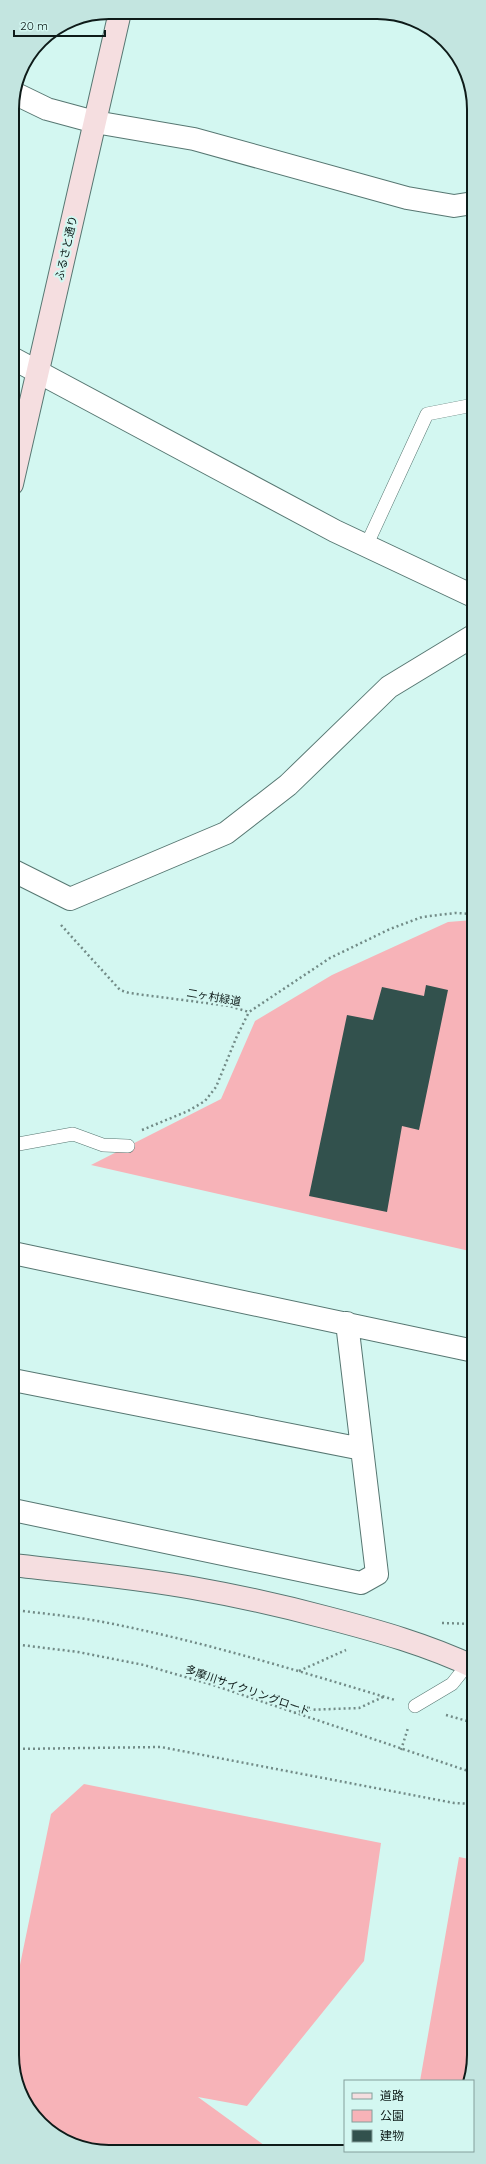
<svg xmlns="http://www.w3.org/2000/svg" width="486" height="2164" viewBox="0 0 486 2164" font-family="Quicksand,'Noto Sans JP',sans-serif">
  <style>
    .green { fill: #f7b3b8 }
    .building { fill: #32514d }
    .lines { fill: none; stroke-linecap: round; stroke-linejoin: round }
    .lane-casing { stroke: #577772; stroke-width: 14 }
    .street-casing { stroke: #577772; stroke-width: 24 }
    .secondary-casing { stroke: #577772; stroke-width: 24 }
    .path { stroke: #728b87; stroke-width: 2.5; stroke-dasharray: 2 3; stroke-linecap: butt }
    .lane { stroke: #fff; stroke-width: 13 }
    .street { stroke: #fff; stroke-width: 22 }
    .secondary { stroke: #f5dee0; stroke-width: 22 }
    .labels { text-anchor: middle; stroke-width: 4; stroke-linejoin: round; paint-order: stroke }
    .street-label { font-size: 11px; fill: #0e1b19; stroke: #d3f7f1 }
    .rim { fill: none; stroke: #0e1b19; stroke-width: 2 }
  </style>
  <rect width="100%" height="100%" fill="#d3f7f1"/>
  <!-- green -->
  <path class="green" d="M 473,920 L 474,1252 L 91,1165 L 221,1099 L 255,1021 L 332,975 L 448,922 Z
    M 84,1784 L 381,1843 L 364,1961 L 247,2106 L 198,2097 L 272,2151 L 90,2150 L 61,2139 L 36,2119 L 13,2068 L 13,1999 L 51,1814 Z
    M 459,1857 L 474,1860 L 474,2061 L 469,2081 L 420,2081 Z"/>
  <!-- building -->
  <path class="building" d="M 426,985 L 448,990 L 419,1130 L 402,1126 L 387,1212 L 309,1196 L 347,1015 L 373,1020 L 382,987 L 424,996 Z"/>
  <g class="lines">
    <defs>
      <path id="lane" d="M 367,544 L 427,414 L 473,405
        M 13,1145 L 73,1134 L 103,1145 L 128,1146
        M 415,1706 L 452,1684 L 468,1664"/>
      <path id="street" d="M 14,93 L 47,109 L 95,122 L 194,139 L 407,198 L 454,206 L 473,203
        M 12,358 L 335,531 L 473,596
        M 12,870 L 70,899 L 226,833 L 288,785 L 389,687 L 473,636
        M 13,1253 L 474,1351
        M 13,1380 L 362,1449
        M 13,1510 L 361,1583 L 377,1574 L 347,1323"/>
      <path id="secondary" d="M 12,484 L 120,12
        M 13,1565 C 72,1572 133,1577 193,1588 C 238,1596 283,1606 328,1618 C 378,1631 428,1645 474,1667"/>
    </defs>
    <!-- lane casing -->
    <use href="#lane" class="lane-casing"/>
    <!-- street casing -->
    <use href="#street" class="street-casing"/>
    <!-- secondary casing -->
    <use href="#secondary" class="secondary-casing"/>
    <!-- path -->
    <path class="path" d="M 61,925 L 120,990 L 129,993 L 229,1006 L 249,1012 L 330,958 L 390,929 L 422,917 L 455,913 L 473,914
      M 142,1130 L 188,1111 L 205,1101 L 216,1087 L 237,1036 L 249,1012
      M 13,1610 C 50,1614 87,1618 123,1626 C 215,1645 305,1673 395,1700
      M 442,1623 L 474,1624
      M 13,1644 L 78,1652 L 144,1665 L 213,1685 L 474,1773
      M 299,1671 L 346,1650
      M 294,1713 L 305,1710 L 359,1708 L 383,1697
      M 446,1715 L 474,1723
      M 13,1749 L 161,1747 L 454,1803 L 474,1804
      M 401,1750 L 408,1728"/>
    <!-- lane -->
    <use href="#lane" class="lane"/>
    <!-- street -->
    <use href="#street" class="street"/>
    <!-- secondary -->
    <use href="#secondary" class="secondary"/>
  </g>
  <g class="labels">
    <!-- street labels -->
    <g class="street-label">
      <text transform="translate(66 248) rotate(-77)" y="4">ふるさと通り</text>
      <text transform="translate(214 997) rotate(10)" y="4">二ヶ村緑道</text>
      <text transform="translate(248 1690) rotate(19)" y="4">多摩川サイクリングロード</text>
    </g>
  </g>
  <!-- crop -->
  <path d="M0 0H486V2164H0ZM109 19H377A90 90 0 0 1 467 109V2055A90 90 0 0 1 377 2145H109A90 90 0 0 1 19 2055V109A90 90 0 0 1 109 19Z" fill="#c3e5e0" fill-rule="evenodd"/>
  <path class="rim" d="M109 19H377A90 90 0 0 1 467 109V2055A90 90 0 0 1 377 2145H109A90 90 0 0 1 19 2055V109A90 90 0 0 1 109 19Z"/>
  <!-- legend -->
  <rect x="344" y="2080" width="130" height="72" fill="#d3f7f1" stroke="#849f9b"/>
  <rect x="352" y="2093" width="20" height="6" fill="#f5dee0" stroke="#849f9b"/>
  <text x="380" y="2100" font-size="12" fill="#0e1b19">道路</text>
  <rect x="352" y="2110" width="20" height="12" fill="#f7b3b8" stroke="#849f9b"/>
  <text x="380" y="2120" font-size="12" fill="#0e1b19">公園</text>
  <rect x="352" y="2130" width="20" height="12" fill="#32514d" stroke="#849f9b"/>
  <text x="380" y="2140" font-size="12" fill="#0e1b19">建物</text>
  <!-- scale -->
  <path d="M14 30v6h91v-6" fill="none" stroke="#0e1b19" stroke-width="2"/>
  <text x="20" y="30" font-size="12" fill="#0e1b19" stroke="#d3f7f1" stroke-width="3" paint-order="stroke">20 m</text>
</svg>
